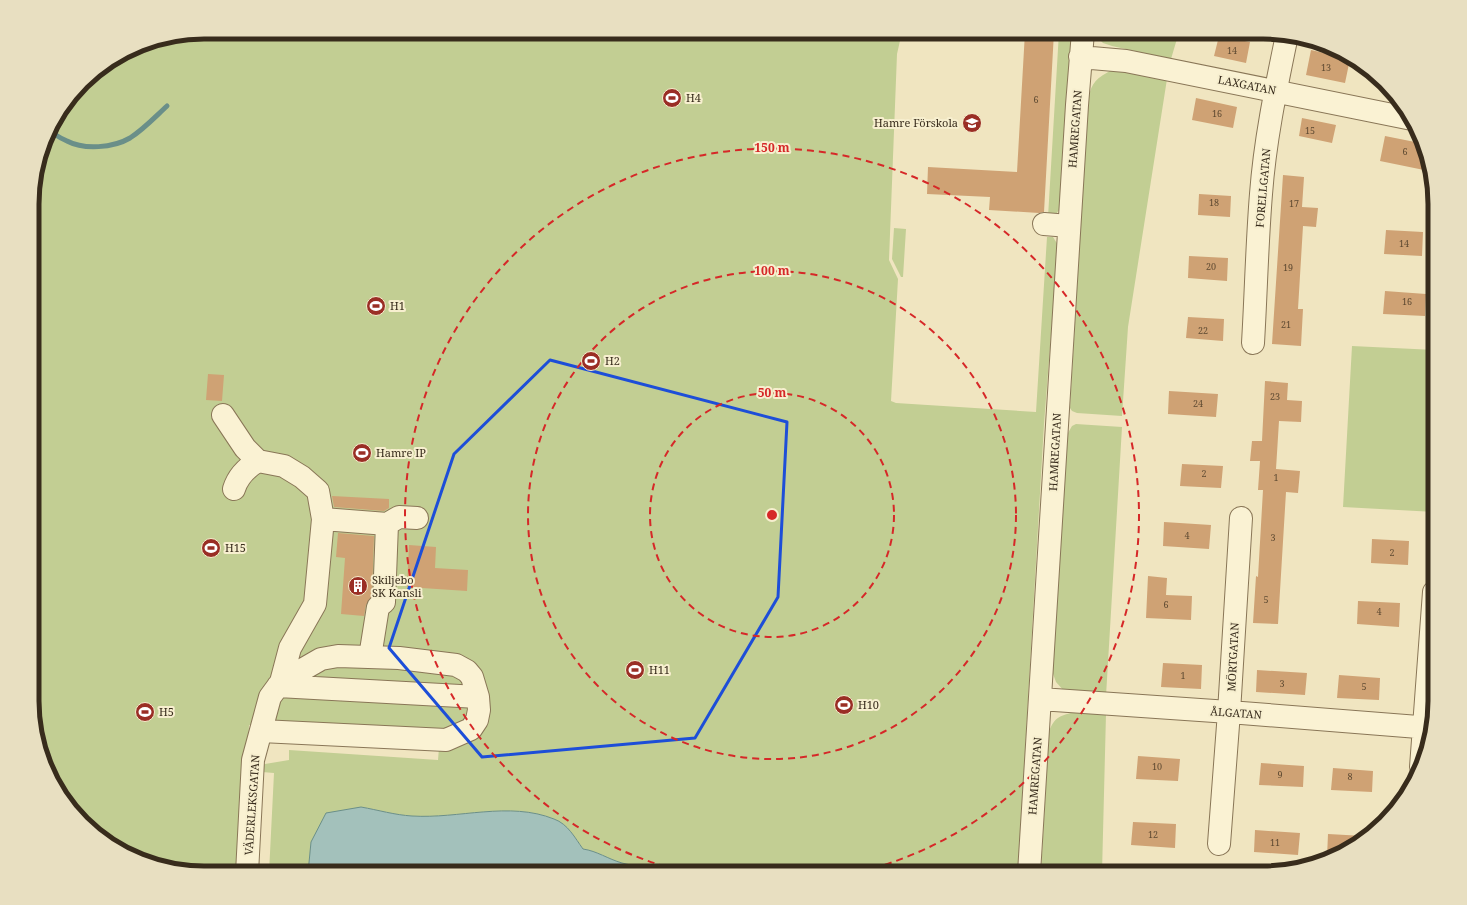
<svg xmlns="http://www.w3.org/2000/svg" width="1467" height="905" viewBox="0 0 1467 905" font-family="'Noto Serif',serif">
  <style>
    .green { fill: #c2ce93 }
    .water { fill: #a3c1bb; stroke: #6a8f89 }
    .lines { fill: none; stroke-linecap: round; stroke-linejoin: round }
    .stream { stroke: #6a8f89; stroke-width: 5 }
    .building { fill: #cfa274 }
    .minor-casing { stroke: #897657; stroke-width: 24 }
    .minor { stroke: #faf2d3; stroke-width: 22 }
    .marked { fill: none; stroke: #1d4ed8; stroke-width: 3; stroke-linejoin: round }
    .ring { fill: none; stroke: #d62828; stroke-width: 2; stroke-dasharray: 7 5 }
    .labels { text-anchor: middle; stroke-width: 4; stroke-linejoin: round; paint-order: stroke }
    .number-label { font-size: 9px; fill: #5e4a32 }
    .street-label { font-size: 11px; fill: #382c1c; stroke: #f7efcf }
    .poi-label { font-size: 11px; fill: #382c1c; stroke: #f7efcf; text-anchor: start }
    .rim { fill: none; stroke: #382c1c; stroke-width: 5 }
    .centre { fill: #d62828; stroke: #f7efcf; stroke-width: 2 }
    .ring-label { font-size: 12px; text-anchor: middle; font-weight: bold; fill: #d62828; stroke: #f7efcf; stroke-width: 4; stroke-linejoin: round; paint-order: stroke }
  </style>
  <rect width="100%" height="100%" fill="#f0e5c0"/>
  <!-- green -->
  <path class="green" d="M 204,32 L 902,32 L 897,54 L 889,260 L 898,279 L 891,401 L 896,403 L 1036,412 L 1047,237 L 1053,237 L 1058,245 L 1044,424 L 1018,873 L 655,873 C 646,867 633,866 622,863 C 608,859 597,851 583,849 C 576,838 567,824 554,819 C 509,801 459,819 412,816 C 395,815 378,810 361,807 L 311,842 L 308,873 L 269,873 L 274,773 L 262,772 L 262,766 L 265,764 L 289,760 L 289,750 L 438,760 L 439,748 L 470,738 L 249,725 L 241,873 L 204,873 L 160,867 L 109,844 L 61,796 L 33,723 L 33,182 L 50,128 L 91,75 L 139,45 Z
    M 1059,32 L 1072,32 L 1059,210 L 1054,217 L 1048,217 Z
    M 1095,32 L 1179,32 L 1171,59 L 1112,46 L 1103,43 L 1095,35 Z
    M 1110,71 L 1122,71 L 1167,79 L 1128,327 L 1122,416 L 1077,413 L 1072,411 L 1070,408 L 1088,101 C 1091,84 1095,79 1110,71 Z
    M 894,228 L 906,229 L 903,277 L 901,277 L 892,259 Z
    M 1352,346 L 1435,350 L 1435,512 L 1343,507 Z
    M 1076,424 L 1122,427 L 1106,696 L 1064,691 L 1056,682 L 1052,671 L 1068,433 L 1072,426 Z
    M 1076,712 L 1106,714 L 1102,873 L 1041,873 L 1049,732 C 1054,717 1061,715 1076,712 Z"/>
  <!-- water -->
  <path class="water" d="M 361,807 C 378,810 395,815 412,816 C 459,819 509,801 554,819 C 568,824 575,838 583,849 C 597,851 608,859 622,863 C 633,866 646,867 655,873 L 502,873 C 484,866 463,873 444,873 C 399,874 354,873 308,873 L 311,842 L 326,813 Z"/>
  <g class="lines">
    <!-- stream -->
    <path class="stream" d="M 49,129 C 54,135 60,138 67,141 C 84,150 113,148 130,138 C 144,129 155,117 167,106"/>
  </g>
  <!-- building -->
  <path class="building" d="M 1025,32 L 1054,32 L 1044,212 L 1039,213 L 989,210 L 990,197 L 927,194 L 928,167 L 1017,172 Z
    M 1219,36 L 1250,42 L 1246,63 L 1214,56 Z
    M 1311,50 L 1350,59 L 1345,83 L 1306,75 Z
    M 1196,98 L 1237,107 L 1233,128 L 1192,120 Z
    M 1302,118 L 1336,125 L 1332,143 L 1299,136 Z
    M 1385,136 L 1420,143 L 1425,163 L 1424,170 L 1380,161 Z
    M 1283,175 L 1304,177 L 1302,207 L 1318,208 L 1316,227 L 1303,226 L 1298,309 L 1303,309 L 1301,346 L 1272,344 Z
    M 1199,194 L 1231,196 L 1230,217 L 1198,215 Z
    M 1386,230 L 1423,232 L 1422,256 L 1384,254 Z
    M 1189,256 L 1228,258 L 1227,281 L 1188,278 Z
    M 1385,291 L 1426,294 L 1425,316 L 1383,314 Z
    M 1188,317 L 1224,319 L 1223,341 L 1186,338 Z
    M 208,374 L 224,375 L 222,401 L 206,400 Z
    M 1265,381 L 1288,383 L 1287,400 L 1302,401 L 1301,422 L 1279,421 L 1276,469 L 1300,471 L 1298,493 L 1286,492 L 1278,624 L 1253,623 L 1256,576 L 1258,577 L 1263,490 L 1258,490 L 1260,461 L 1250,461 L 1252,441 L 1262,441 Z
    M 1169,391 L 1218,394 L 1216,417 L 1168,414 Z
    M 1182,464 L 1223,466 L 1221,488 L 1180,486 Z
    M 332,496 L 389,499 L 389,508 L 384,511 L 334,507 Z
    M 1164,522 L 1211,525 L 1209,549 L 1163,546 Z
    M 338,533 L 374,536 L 372,596 L 366,605 L 364,616 L 341,614 L 345,558 L 336,557 Z
    M 1372,539 L 1409,541 L 1408,565 L 1371,563 Z
    M 409,545 L 436,547 L 435,568 L 468,570 L 467,591 L 407,587 Z
    M 1148,576 L 1167,578 L 1166,595 L 1192,596 L 1191,620 L 1146,618 Z
    M 1358,601 L 1400,603 L 1399,627 L 1357,624 Z
    M 1163,663 L 1202,665 L 1201,689 L 1161,687 Z
    M 1257,670 L 1307,673 L 1305,695 L 1256,692 Z
    M 1339,675 L 1380,678 L 1379,700 L 1337,698 Z
    M 1138,756 L 1180,759 L 1178,781 L 1136,779 Z
    M 1261,763 L 1304,766 L 1303,787 L 1259,785 Z
    M 1333,768 L 1373,771 L 1372,792 L 1331,790 Z
    M 1133,822 L 1176,824 L 1175,848 L 1131,845 Z
    M 1255,830 L 1300,833 L 1298,855 L 1254,852 Z
    M 1328,834 L 1364,836 L 1349,850 L 1327,857 Z"/>
  <g class="lines">
    <defs>
      <path id="minor" d="M 1080,57 L 1126,61 L 1412,119
        M 1044,224 L 1069,226
        M 1253,343 C 1256,293 1257,243 1261,194 C 1265,140 1276,88 1287,35
        M 223,415 L 245,448 L 258,461 L 284,466 L 302,477 L 318,491 L 323,519 L 315,604 L 290,648 L 281,682
        M 234,489 C 238,476 246,468 258,461
        M 323,519 L 387,524 L 399,517 L 417,518
        M 370,657 L 378,607 L 384,602 L 387,524
        M 278,686 L 478,697
        M 1040,699 L 1229,712 L 1431,728
        M 1421,767 L 1434,592
        M 1219,844 L 1229,712 L 1241,518
        M 247,873 L 253,760 L 270,697 L 281,682 L 321,659 L 338,656 L 399,658 L 456,665 L 467,671 L 472,677 L 478,697 L 479,710 L 477,720 L 471,729 L 446,740 L 261,731
        M 1029,873 L 1077,105 L 1083,32"/>
    </defs>
    <!-- minor casing -->
    <use href="#minor" class="minor-casing"/>
    <!-- minor -->
    <use href="#minor" class="minor"/>
  </g>
  <!-- marked area -->
  <path class="marked" d="M 550,360 L 787,422 L 778,597 L 695,738 L 482,757 L 389,648 L 454,454 Z"/>
  <!-- distance rings -->
  <g class="ring">
    <circle cx="772" cy="515" r="122"/>
    <circle cx="772" cy="515" r="244"/>
    <path d="M689 873A367 367 0 1 1 855 873"/>
  </g>
  <!-- icons -->
  <defs>
    <symbol id="stadium-disc" viewBox="-11 -11 22 22"><circle r="9.5" fill="#9a2e25" stroke="#f7efcf"/><path d="M0-5a6.5 5 0 1 0 0 10a6.5 5 0 1 0 0-10ZM-3.5-1.8h7v3.6h-7Z" fill="#fff"/></symbol>
    <symbol id="school-disc" viewBox="-11 -11 22 22"><circle r="9.5" fill="#9a2e25" stroke="#f7efcf"/><path d="M0-5L7-2L0 1L-7-2ZM-4 1L0 2.5L4 1V4Q0 6-4 4Z" fill="#fff"/></symbol>
    <symbol id="building-disc" viewBox="-11 -11 22 22"><circle r="9.5" fill="#9a2e25" stroke="#f7efcf"/><path d="M-4-6H4V6H1V3H-1V6H-4ZM-2.5-4.3h1.7v1.8h-1.7ZM.8-4.3h1.7v1.8H.8ZM-2.5-1h1.7V.8h-1.7ZM.8-1h1.7V.8H.8Z" fill="#fff"/></symbol>
  </defs>
  <g fill-rule="evenodd">
    <use href="#stadium-disc" x="661" y="87" width="22" height="22"/>
    <use href="#school-disc" x="961" y="112" width="22" height="22"/>
    <use href="#stadium-disc" x="365" y="295" width="22" height="22"/>
    <use href="#stadium-disc" x="580" y="350" width="22" height="22"/>
    <use href="#stadium-disc" x="351" y="442" width="22" height="22"/>
    <use href="#stadium-disc" x="200" y="537" width="22" height="22"/>
    <use href="#building-disc" x="347" y="575" width="22" height="22"/>
    <use href="#stadium-disc" x="624" y="659" width="22" height="22"/>
    <use href="#stadium-disc" x="833" y="694" width="22" height="22"/>
    <use href="#stadium-disc" x="134" y="701" width="22" height="22"/>
  </g>
  <g class="labels">
    <!-- number labels -->
    <g class="number-label">
      <text x="1232" y="54">14</text>
      <text x="1326" y="71">13</text>
      <text x="1036" y="103">6</text>
      <text x="1217" y="117">16</text>
      <text x="1310" y="134">15</text>
      <text x="1405" y="155">6</text>
      <text x="1214" y="206">18</text>
      <text x="1294" y="207">17</text>
      <text x="1404" y="247">14</text>
      <text x="1211" y="270">20</text>
      <text x="1288" y="271">19</text>
      <text x="1407" y="305">16</text>
      <text x="1286" y="328">21</text>
      <text x="1203" y="334">22</text>
      <text x="1275" y="400">23</text>
      <text x="1198" y="407">24</text>
      <text x="1204" y="477">2</text>
      <text x="1276" y="481">1</text>
      <text x="1187" y="539">4</text>
      <text x="1273" y="541">3</text>
      <text x="1392" y="556">2</text>
      <text x="1266" y="603">5</text>
      <text x="1166" y="608">6</text>
      <text x="1379" y="615">4</text>
      <text x="1183" y="679">1</text>
      <text x="1282" y="687">3</text>
      <text x="1364" y="690">5</text>
      <text x="1157" y="770">10</text>
      <text x="1280" y="778">9</text>
      <text x="1350" y="780">8</text>
      <text x="1153" y="838">12</text>
      <text x="1275" y="846">11</text>
    </g>
    <!-- street labels -->
    <g class="street-label">
      <text transform="translate(1247 85) rotate(11)" y="4">LAXGATAN</text>
      <text transform="translate(1075 129) rotate(-86)" y="4">HAMREGATAN</text>
      <text transform="translate(1263 188) rotate(-85)" y="4">FORELLGATAN</text>
      <text transform="translate(1055 452) rotate(-87)" y="4">HAMREGATAN</text>
      <text transform="translate(1233 657) rotate(-87)" y="4">MÖRTGATAN</text>
      <text transform="translate(1236 713) rotate(4)" y="4">ÅLGATAN</text>
      <text transform="translate(1035 776) rotate(-86)" y="4">HAMREGATAN</text>
      <text transform="translate(252 805) rotate(-86)" y="4">VÄDERLEKSGATAN</text>
    </g>
    <!-- poi labels -->
    <g class="poi-label">
      <text x="686" y="102">H4</text>
      <text x="958" y="127" text-anchor="end">Hamre Förskola</text>
      <text x="390" y="310">H1</text>
      <text x="605" y="365">H2</text>
      <text x="376" y="457">Hamre IP</text>
      <text x="225" y="552">H15</text>
      <text x="372" y="584">Skiljebo<tspan x="372" dy="13">SK Kansli</tspan></text>
      <text x="649" y="674">H11</text>
      <text x="858" y="709">H10</text>
      <text x="159" y="716">H5</text>
    </g>
  </g>
  <!-- crop -->
  <path d="M0 0H1467V905H0ZM204 39H1263A165 165 0 0 1 1428 204V701A165 165 0 0 1 1263 866H204A165 165 0 0 1 39 701V204A165 165 0 0 1 204 39Z" fill="#e8dfc1" fill-rule="evenodd"/>
  <path class="rim" d="M204 39H1263A165 165 0 0 1 1428 204V701A165 165 0 0 1 1263 866H204A165 165 0 0 1 39 701V204A165 165 0 0 1 204 39Z"/>
  <circle cx="772" cy="515" r="6" class="centre"/>
  <g class="ring-label">
    <text x="772" y="152">150 m</text>
    <text x="772" y="275">100 m</text>
    <text x="772" y="397">50 m</text>
  </g>
</svg>
